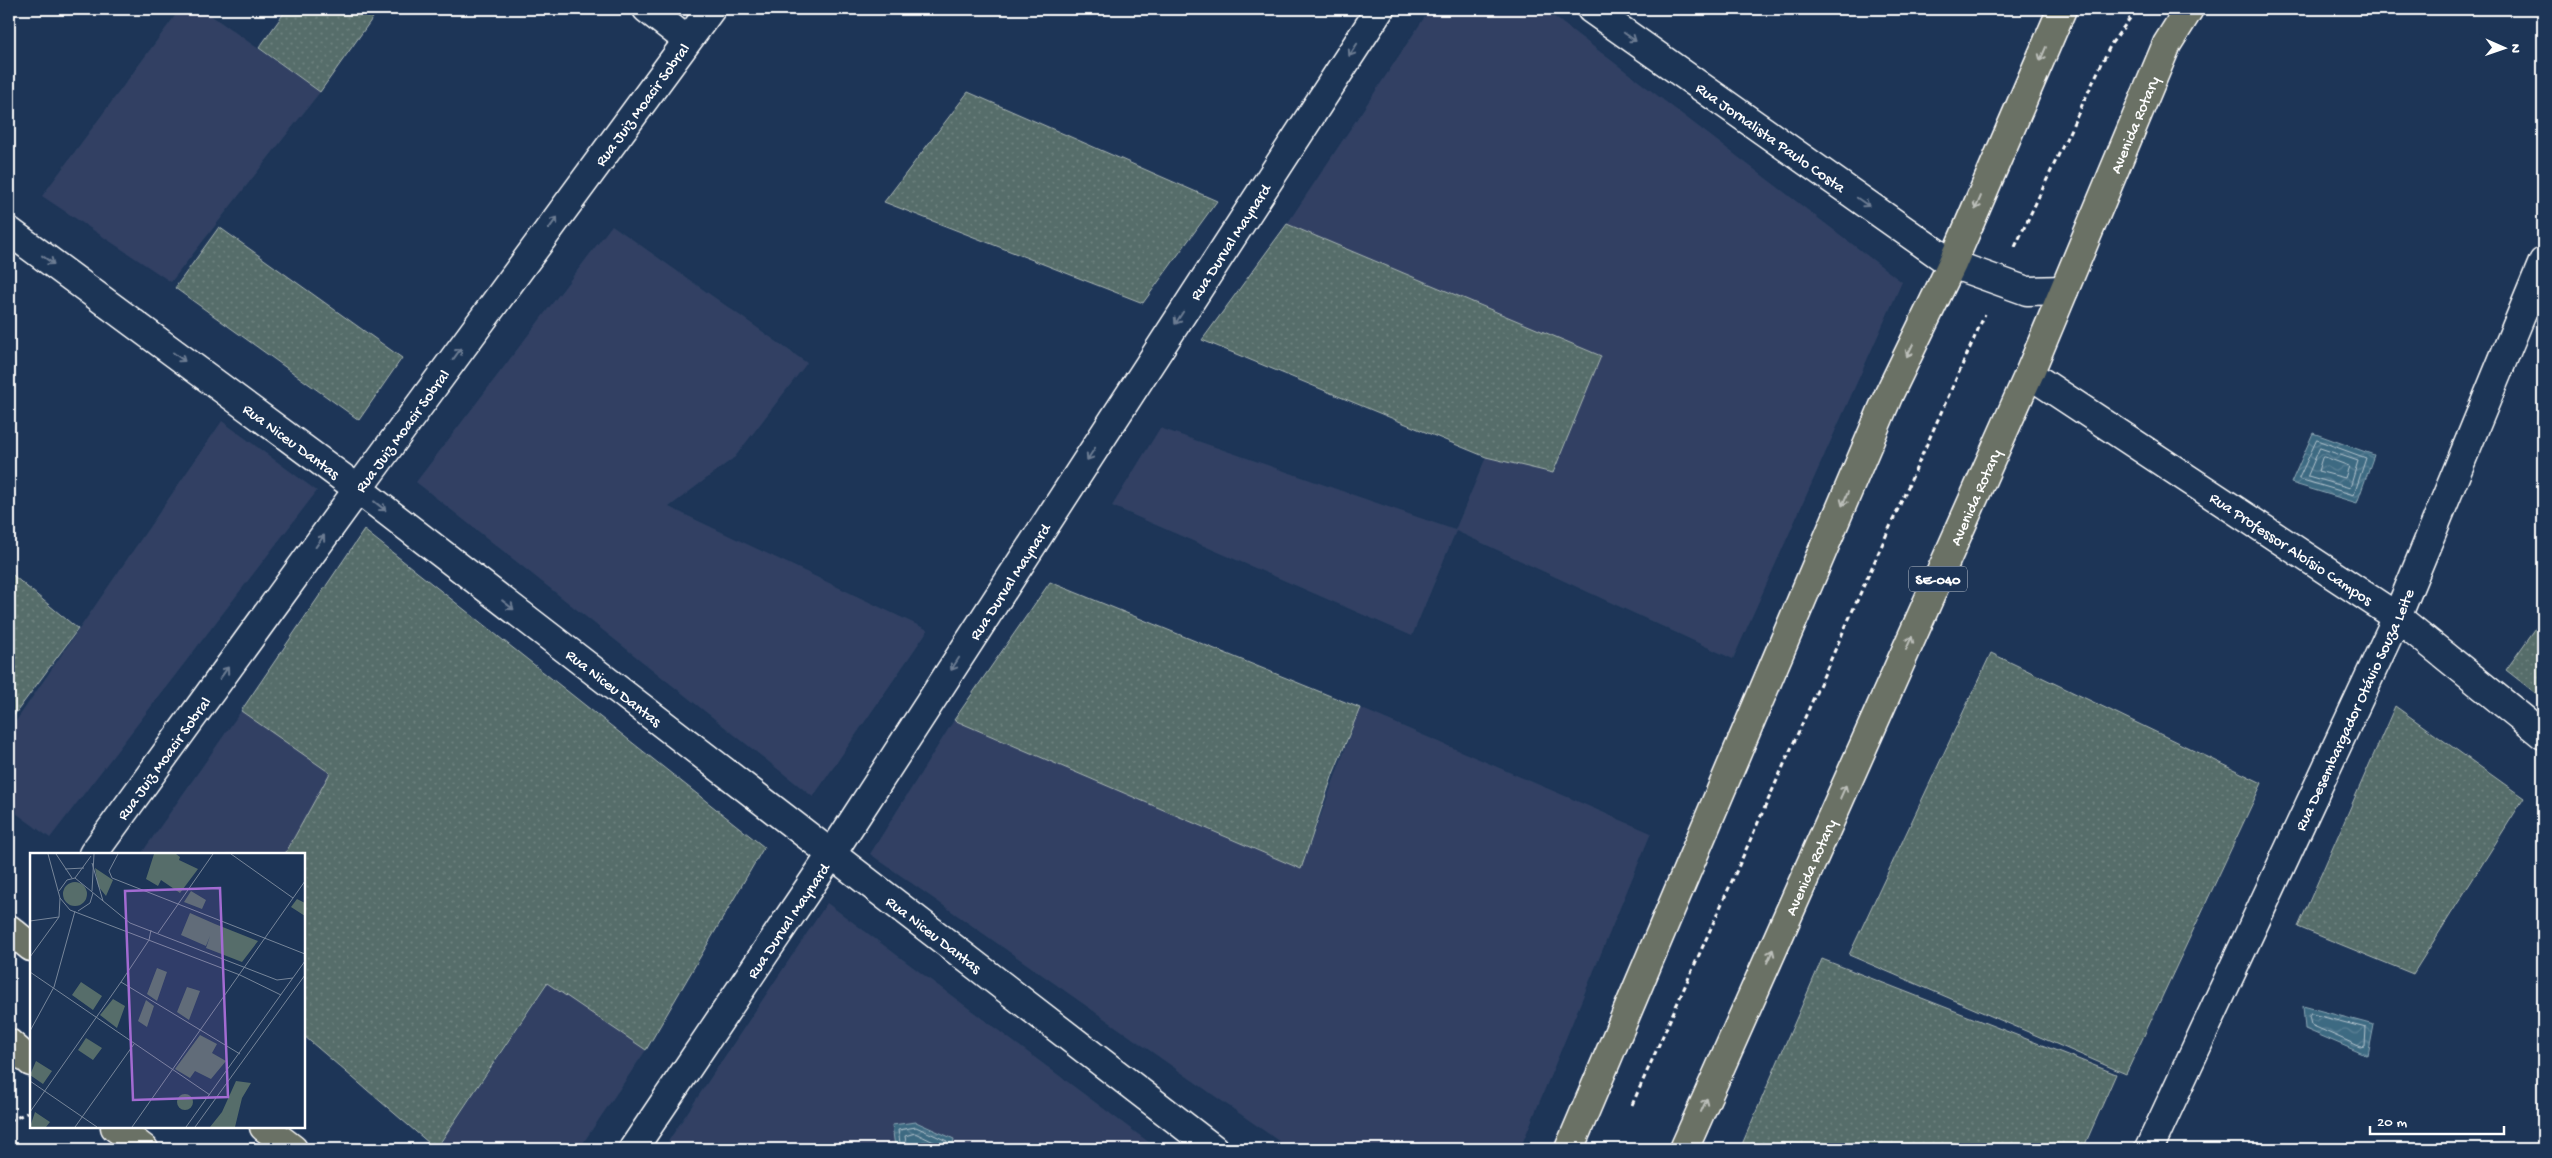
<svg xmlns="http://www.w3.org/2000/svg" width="2552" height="1158" viewBox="0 0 2552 1158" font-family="'Gochi Hand',sans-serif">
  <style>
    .built { fill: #304163 }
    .grass { fill: url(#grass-dots); stroke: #aab6b4 }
    .water { fill: url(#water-waves); stroke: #8ba6b4 }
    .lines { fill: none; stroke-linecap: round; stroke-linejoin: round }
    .shore { stroke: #b2c3cd; stroke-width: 1 }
    .minor-casing { stroke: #fff; stroke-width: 31 }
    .major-casing { stroke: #fff; stroke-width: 31 }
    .path { stroke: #fff; stroke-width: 3; stroke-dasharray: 5 4; stroke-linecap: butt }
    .minor { stroke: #1d3557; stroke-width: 28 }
    .major { stroke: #6b7165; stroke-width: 28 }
    .oneway { stroke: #6c7c92 }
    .oneway2 { stroke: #bcbfba }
    .labels { text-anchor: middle; stroke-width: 4.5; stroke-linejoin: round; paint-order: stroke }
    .shield { fill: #1d3557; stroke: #bbc2cd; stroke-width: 1 }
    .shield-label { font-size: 15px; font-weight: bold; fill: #fff }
    .street-label { font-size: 16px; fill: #fff; stroke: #1d3557 }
    .inset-road { fill: none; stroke: #77869a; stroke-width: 1 }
    .view { fill: #a36bd2; fill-opacity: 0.15; stroke: #a36bd2; stroke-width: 2.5 }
    .inset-edge { fill: none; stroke: #fff; stroke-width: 2.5 }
  </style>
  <defs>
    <pattern id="grass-dots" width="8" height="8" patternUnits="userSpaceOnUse" patternTransform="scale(1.25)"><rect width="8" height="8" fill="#566d6a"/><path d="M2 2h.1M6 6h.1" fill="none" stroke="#6f8380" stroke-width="1.8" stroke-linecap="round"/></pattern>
    <pattern id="water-waves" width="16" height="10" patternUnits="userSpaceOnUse" patternTransform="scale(1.25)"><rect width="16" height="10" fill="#3e6a82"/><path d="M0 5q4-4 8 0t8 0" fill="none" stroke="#5b8095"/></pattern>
  </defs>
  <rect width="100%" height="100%" fill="#1d3557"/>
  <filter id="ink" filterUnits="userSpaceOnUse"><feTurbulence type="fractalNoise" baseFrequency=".02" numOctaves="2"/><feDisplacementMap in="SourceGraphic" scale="10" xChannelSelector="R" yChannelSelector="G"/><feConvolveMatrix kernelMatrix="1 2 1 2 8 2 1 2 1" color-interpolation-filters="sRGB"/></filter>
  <g filter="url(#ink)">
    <!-- built -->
    <path class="built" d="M 180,9 L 202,9 L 320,92 L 171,282 L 42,196 Z
      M 1430,9 L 1544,9 L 1902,282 L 1733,659 L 1456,531 L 1412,636 L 1112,506 L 1160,428 L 1455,530 L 1486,457 L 1554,473 L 1600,356 L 1287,224 Z
      M 612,225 L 807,363 L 735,457 L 669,507 L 928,630 L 813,797 L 416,482 Z
      M 222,421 L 317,491 L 50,838 L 9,808 L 9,731 Z
      M 1360,708 L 1651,833 L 1520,1149 L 1290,1149 L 870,854 L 954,720 L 1301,869 Z
      M 241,711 L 331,773 L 285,854 L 141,854 Z
      M 827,903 L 1158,1149 L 663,1149 Z
      M 548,983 L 646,1050 L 579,1149 L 437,1149 Z"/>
    <!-- grass -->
    <path class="grass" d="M 287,9 L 379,9 L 320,92 L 259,48 Z
      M 968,92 L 1217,201 L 1143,303 L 884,202 Z
      M 1287,224 L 1601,356 L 1553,473 L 1486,457 L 1202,340 Z
      M 219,227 L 402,358 L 359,420 L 175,288 Z
      M 364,530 L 764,847 L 646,1050 L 547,983 L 436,1149 L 304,1036 L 304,854 L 285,854 L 330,773 L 241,711 Z
      M 9,572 L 78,629 L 9,722 Z
      M 1050,582 L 1360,708 L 1333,774 L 1301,869 L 954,720 Z
      M 2543,618 L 2543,699 L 2506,670 Z
      M 1991,653 L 2262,783 L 2126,1074 L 1849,955 Z
      M 2395,706 L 2524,798 L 2413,974 L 2298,927 Z
      M 1822,959 L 2116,1074 L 2083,1149 L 1740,1149 Z"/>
    <!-- water -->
    <path class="water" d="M 2313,433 L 2374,455 L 2357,503 L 2291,483 Z
      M 2303,1006 L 2374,1025 L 2368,1056 L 2305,1029 Z
      M 916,1122 L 954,1139 L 952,1149 L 901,1149 L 895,1147 L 892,1125 Z"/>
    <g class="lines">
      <!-- shore -->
      <path class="shore" d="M 2317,440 L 2366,458 L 2354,495 L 2299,479 Z
        M 2320,448 L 2358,461 L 2350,488 L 2308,476 Z
        M 2325,457 L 2349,466 L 2345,478 L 2318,471 L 2322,458 Z
        M 2312,1014 L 2366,1028 L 2365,1046 L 2361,1047 L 2311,1025 L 2309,1016 Z
        M 901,1149 L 898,1130 L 916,1127 L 947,1141 L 947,1149
        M 907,1149 L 905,1136 L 915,1133 L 940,1145 L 941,1149"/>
      <defs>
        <g id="minor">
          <path d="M 647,9 L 687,40"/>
          <path id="s1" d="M 1591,9 L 1952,264 L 2027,291 L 2064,290"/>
          <path id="s2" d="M 9,231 L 358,489 L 1214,1149"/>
          <path id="s3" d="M 2029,374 L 2397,617 L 2543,735"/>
          <path id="s4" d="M 93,854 L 358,489 L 711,9"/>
          <path id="s5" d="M 633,1149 L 831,855 L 1380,9"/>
          <path id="s6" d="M 2149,1149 L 2397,617 L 2543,262"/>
        </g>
        <g id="major">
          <path d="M 9,929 L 31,947"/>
          <path d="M 9,1043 L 31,1062"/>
          <path d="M 115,1127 L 144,1149"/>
          <path d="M 264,1127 L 293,1149"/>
          <path d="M 1569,1149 L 1889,394 L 1952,264 L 2062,9"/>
          <path id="s7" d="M 1684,1149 L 2029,374 L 2167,44 L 2189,9"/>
        </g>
      </defs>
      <!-- minor casing -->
      <use href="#minor" class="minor-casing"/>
      <!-- major casing -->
      <use href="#major" class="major-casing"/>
      <!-- path -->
      <path class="path" d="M 2015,247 L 2111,44 L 2137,9
        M 1632,1105 L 1985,314
        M 9,1121 L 31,1111"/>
      <!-- minor -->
      <use href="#minor" class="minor"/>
      <!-- major -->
      <use href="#major" class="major"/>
    </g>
    <!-- one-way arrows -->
    <defs><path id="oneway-shaft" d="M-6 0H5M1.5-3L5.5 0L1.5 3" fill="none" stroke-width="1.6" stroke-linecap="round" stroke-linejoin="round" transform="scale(1.25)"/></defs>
    <g class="oneway">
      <use href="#oneway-shaft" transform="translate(1630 37) rotate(35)"/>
      <use href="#oneway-shaft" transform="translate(1353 50) rotate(123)"/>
      <use href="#oneway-shaft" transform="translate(1863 202) rotate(35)"/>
      <use href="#oneway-shaft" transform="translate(553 223) rotate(-54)"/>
      <use href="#oneway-shaft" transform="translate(48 260) rotate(36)"/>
      <use href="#oneway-shaft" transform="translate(1179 318) rotate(123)"/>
      <use href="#oneway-shaft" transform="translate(457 354) rotate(-54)"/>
      <use href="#oneway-shaft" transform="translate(179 357) rotate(36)"/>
      <use href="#oneway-shaft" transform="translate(1091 454) rotate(123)"/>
      <use href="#oneway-shaft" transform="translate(380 506) rotate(38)"/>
      <use href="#oneway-shaft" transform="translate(320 541) rotate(-54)"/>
      <use href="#oneway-shaft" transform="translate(508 605) rotate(38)"/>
      <use href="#oneway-shaft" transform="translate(955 664) rotate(123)"/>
      <use href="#oneway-shaft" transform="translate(224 673) rotate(-54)"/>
    </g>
    <g class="oneway2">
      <use href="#oneway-shaft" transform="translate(2043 54) rotate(113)"/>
      <use href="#oneway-shaft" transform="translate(1978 203) rotate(113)"/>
      <use href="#oneway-shaft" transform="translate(1910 350) rotate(116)"/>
      <use href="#oneway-shaft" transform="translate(1845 499) rotate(113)"/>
      <use href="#oneway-shaft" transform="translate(1909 643) rotate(-66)"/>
      <use href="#oneway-shaft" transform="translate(1843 792) rotate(-66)"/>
      <use href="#oneway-shaft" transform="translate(1770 956) rotate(-66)"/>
      <use href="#oneway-shaft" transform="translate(1704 1105) rotate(-66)"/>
    </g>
  </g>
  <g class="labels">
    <!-- shield labels -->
    <rect class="shield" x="1909" y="566.5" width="58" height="25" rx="4"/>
    <g class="shield-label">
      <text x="1938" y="584">SE-040</text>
    </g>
    <!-- street labels -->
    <g class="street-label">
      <text dy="6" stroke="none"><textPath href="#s4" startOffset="929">Rua Juiz Moacir Sobral</textPath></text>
      <text dy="6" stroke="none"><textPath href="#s7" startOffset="1119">Avenida Rotary</textPath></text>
      <text dy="6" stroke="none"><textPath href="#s1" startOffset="221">Rua Jornalista Paulo Costa</textPath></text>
      <text dy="6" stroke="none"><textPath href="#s5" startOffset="1086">Rua Durval Maynard</textPath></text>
      <text dy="6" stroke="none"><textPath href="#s4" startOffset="524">Rua Juiz Moacir Sobral</textPath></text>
      <text dy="6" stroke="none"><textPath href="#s2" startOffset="352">Rua Niceu Dantas</textPath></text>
      <text dy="6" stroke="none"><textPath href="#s7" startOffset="714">Avenida Rotary</textPath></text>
      <text dy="6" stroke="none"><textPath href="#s3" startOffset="315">Rua Professor Aloísio Campos</textPath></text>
      <text dy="6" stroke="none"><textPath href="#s5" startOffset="681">Rua Durval Maynard</textPath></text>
      <text dy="6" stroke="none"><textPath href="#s2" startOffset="758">Rua Niceu Dantas</textPath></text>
      <text dy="6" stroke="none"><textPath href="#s6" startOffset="485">Rua Desembargador Otávio Souza Leite</textPath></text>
      <text dy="6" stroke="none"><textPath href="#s4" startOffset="119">Rua Juiz Moacir Sobral</textPath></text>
      <text dy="6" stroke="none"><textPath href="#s7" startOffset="309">Avenida Rotary</textPath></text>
      <text dy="6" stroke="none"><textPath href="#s5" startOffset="276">Rua Durval Maynard</textPath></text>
      <text dy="6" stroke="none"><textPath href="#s2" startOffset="1162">Rua Niceu Dantas</textPath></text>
    </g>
  </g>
  <!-- overview -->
  <g transform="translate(30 853)">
    <rect width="275" height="275" fill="#1d3557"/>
    <path d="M 124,1 L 146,1 L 150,4 L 149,7 L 168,16 L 150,40 L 131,27 L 128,33 L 116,26 ZM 161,38 L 176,47 L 172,56 L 154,49 ZM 267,46 L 275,50 L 275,63 L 261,54 ZM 160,60 L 185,71 L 228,88 L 212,109 L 176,95 L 180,83 L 176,93 L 151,82 ZM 127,115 L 137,119 L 127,148 L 117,141 ZM 157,134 L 170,138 L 159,167 L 147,159 ZM 83,146 L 95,153 L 87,175 L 70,162 ZM 116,147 L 124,153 L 117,174 L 108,168 ZM 170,182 L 187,191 L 182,200 L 196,208 L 181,226 L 165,218 L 160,225 L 145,216 ZM 56,185 L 72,195 L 63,207 L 48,197 ZM 6,208 L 22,218 L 13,231 L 0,222 ZM147 249a8 8 0 1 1 16 0a8 8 0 1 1-16 0ZM 5,259 L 20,269 L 16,274 L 0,274 Z" fill="#566d6a"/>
    <path d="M 65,15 L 83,27 L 76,43 L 68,33 ZM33 41a12 12 0 1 1 24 0a12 12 0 1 1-24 0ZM 206,228 L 221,230 L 212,245 L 205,274 L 180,274 L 192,259 Z" fill="#566d6a"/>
    <path d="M 51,129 L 72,143 L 63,157 L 42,142 ZM 196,261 L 206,268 L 202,274 L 186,274 Z" fill="#566d6a"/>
    <path class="inset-road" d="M 18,1 L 30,45 L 40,57 L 210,122 L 251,142M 26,1 L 42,25M 88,1 L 79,18 L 82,25 L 275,101M 201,1 L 263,45M 62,10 L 73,48M 35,16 L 54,15M 45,25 L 61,3M 29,38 L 37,27 L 45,25 L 100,70 L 247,127 L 263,125M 62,38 L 64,1M 48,58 L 60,50 L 63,40M 0,68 L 29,64M 128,80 L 183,1M 0,104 L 29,64 L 30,45M 0,119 L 180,242M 91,129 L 210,201M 0,178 L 24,134 L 45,58M 0,228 L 67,274M 0,259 L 91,129 L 119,87 L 121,77M 45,274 L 104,191M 102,274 L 275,28M 156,274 L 275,108M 165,274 L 275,122"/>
    <path class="view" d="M 190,35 L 198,244 L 103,247 L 95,38 Z"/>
    <rect width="275" height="275" class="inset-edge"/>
  </g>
  <!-- margin -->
  <rect width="2552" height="1158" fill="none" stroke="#1d3557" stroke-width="30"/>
  <rect x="15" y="15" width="2522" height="1128" fill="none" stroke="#fff" stroke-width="2" filter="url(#ink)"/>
  <!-- north arrow -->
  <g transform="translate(2504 48) rotate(92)" stroke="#1d3557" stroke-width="4" paint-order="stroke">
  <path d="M0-4L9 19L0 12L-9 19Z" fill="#ffffff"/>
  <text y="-8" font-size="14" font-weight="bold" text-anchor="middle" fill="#ffffff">N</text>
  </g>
  <!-- scale -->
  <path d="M2370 1126v8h134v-8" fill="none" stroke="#ffffff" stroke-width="2.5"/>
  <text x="2377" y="1126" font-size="15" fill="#ffffff" stroke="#1d3557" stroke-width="4" paint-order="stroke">20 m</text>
</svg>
